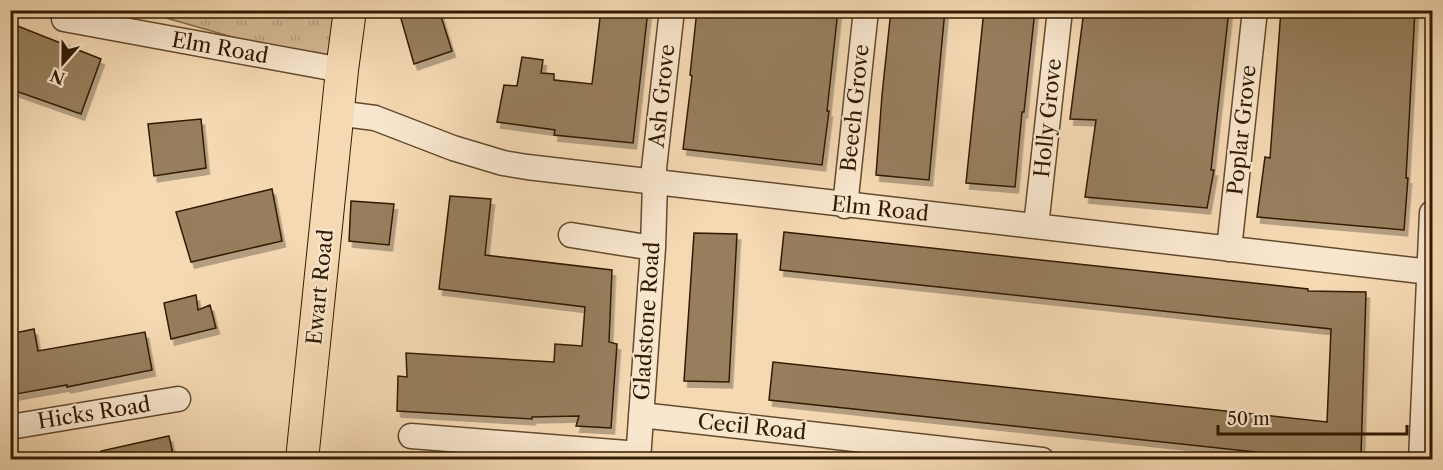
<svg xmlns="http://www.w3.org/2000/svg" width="1443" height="470" viewBox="0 0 1443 470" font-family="'Libre Caslon Text',serif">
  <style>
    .park { fill: url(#park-tufts); stroke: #836a4a; stroke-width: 1.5 }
    .building { fill: #977e5d; stroke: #321b00; stroke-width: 1.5; filter: url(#shadow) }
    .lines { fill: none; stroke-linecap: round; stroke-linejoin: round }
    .minor-casing { stroke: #634a2d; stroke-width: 27 }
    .major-casing { stroke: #321b00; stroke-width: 34 }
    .minor { stroke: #f8e6ce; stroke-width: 24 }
    .major { stroke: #f5d9b3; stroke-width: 32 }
    .labels { text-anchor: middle; stroke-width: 4.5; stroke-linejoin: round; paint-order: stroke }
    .street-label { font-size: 21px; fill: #321b00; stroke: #f8e6ce }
  </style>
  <defs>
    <pattern id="park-tufts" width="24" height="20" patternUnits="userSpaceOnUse" patternTransform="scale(1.5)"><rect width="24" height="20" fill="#d4b995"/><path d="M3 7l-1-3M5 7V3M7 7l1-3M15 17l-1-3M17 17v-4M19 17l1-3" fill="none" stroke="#b69e7f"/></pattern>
    <filter id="shadow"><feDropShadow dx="3.5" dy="6" stdDeviation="0" flood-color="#0004"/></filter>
  </defs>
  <rect width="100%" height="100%" fill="#f5d9b3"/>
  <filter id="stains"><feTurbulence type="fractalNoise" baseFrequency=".00333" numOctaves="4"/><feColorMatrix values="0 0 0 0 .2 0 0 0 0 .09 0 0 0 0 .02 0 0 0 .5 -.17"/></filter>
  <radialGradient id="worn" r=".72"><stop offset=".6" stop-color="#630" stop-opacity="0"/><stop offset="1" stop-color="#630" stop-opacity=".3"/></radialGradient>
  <!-- park -->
  <path class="park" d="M 142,11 L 335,11 L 328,60 L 288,53 Z"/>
  <!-- building -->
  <path class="building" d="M 421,10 L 439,10 L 452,51 L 414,64 L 400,15 Z
    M 601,10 L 648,10 L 633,143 L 554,135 L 555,130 L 497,122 L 504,85 L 517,86 L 522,57 L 543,60 L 541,73 L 554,74 L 554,80 L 592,84 Z
    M 697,10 L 838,10 L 827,111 L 829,111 L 822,165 L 683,149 L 692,76 L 690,75 Z
    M 891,10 L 945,10 L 929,180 L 876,175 L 882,95 Z
    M 984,10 L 1035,10 L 1024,112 L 1022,112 L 1015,187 L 966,183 Z
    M 1084,10 L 1229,10 L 1211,170 L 1214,170 L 1207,208 L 1085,197 L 1096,120 L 1070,119 Z
    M 1281,10 L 1415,10 L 1406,178 L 1408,178 L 1404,230 L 1257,217 L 1265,157 L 1270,158 Z
    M 10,23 L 101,59 L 81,114 L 10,89 Z
    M 201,119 L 206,168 L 154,176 L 148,124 Z
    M 272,189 L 282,241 L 191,262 L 176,212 Z
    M 450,196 L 491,199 L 485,255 L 612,270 L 609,342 L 617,344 L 611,428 L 576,426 L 579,416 L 532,417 L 532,419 L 397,411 L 398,376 L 407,377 L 406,353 L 554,362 L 555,344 L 582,346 L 585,307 L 439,289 Z
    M 351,201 L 394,204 L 389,245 L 349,241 Z
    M 784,232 L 1308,289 L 1308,291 L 1366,292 L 1361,455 L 1294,454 L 1293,456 L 769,400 L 773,362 L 1327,422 L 1331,329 L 780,270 Z
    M 694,233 L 737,234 L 729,382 L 684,381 Z
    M 196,295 L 198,310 L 210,305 L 216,328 L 171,339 L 164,303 Z
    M 34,329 L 38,351 L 145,332 L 152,370 L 67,387 L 67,385 L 16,394 L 10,362 L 10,334 Z
    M 169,436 L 174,459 L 102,459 L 101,451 Z"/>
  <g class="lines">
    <defs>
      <path id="minor" d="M 64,19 L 342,70
        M 337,113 L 375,118 L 453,148 L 503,163 L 527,167 C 828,204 1129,238 1430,272
        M 845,206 L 866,10
        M 1036,226 L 1060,10
        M 571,235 L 653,248
        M 1229,249 L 1255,10
        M 641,415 L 1042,460
        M 10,427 L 178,399
        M 411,436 L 639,454
        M 638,460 L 653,248 L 655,182 L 654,168 L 672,10
        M 1421,460 L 1432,213"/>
      <path id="major" d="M 302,460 L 342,70 L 350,10"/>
    </defs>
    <!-- minor casing -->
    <use href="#minor" class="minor-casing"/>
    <!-- major casing -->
    <use href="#major" class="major-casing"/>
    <!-- minor -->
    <use href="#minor" class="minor"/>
    <!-- major -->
    <use href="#major" class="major"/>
  </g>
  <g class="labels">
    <!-- street labels -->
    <g class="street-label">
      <text transform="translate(220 48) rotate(10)" y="7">Elm Road</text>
      <text transform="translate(662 96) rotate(-84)" y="7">Ash Grove</text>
      <text transform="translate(855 108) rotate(-84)" y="7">Beech Grove</text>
      <text transform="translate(1048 118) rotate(-84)" y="7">Holly Grove</text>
      <text transform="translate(1242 130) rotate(-84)" y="7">Poplar Grove</text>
      <text transform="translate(880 209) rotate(6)" y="7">Elm Road</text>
      <text transform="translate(320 287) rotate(-84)" y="7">Ewart Road</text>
      <text transform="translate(647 321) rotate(-86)" y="7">Gladstone Road</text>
      <text transform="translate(94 413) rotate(-9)" y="7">Hicks Road</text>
      <text transform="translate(752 427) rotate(6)" y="7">Cecil Road</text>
    </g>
  </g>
  <!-- margin -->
  <rect width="1443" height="470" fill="none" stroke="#f5d9b3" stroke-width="36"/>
  <rect x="12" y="12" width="1419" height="446" fill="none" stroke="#321b00" stroke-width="3"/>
  <rect x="18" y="18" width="1407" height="434" fill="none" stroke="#321b00" stroke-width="1.5"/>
  <!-- north arrow -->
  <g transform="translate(63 63) rotate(201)" stroke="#f8e6ce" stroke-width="4.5" paint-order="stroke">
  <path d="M0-4.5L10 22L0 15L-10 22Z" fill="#321b00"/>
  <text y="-9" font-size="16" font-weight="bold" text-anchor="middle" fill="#321b00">N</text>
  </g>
  <!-- scale -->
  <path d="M1218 425v9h189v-9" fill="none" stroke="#321b00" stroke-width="3"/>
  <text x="1227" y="425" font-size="18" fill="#321b00" stroke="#f8e6ce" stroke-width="4.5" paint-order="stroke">50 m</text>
  <rect width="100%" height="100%" filter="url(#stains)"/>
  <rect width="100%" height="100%" fill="url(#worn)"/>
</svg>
